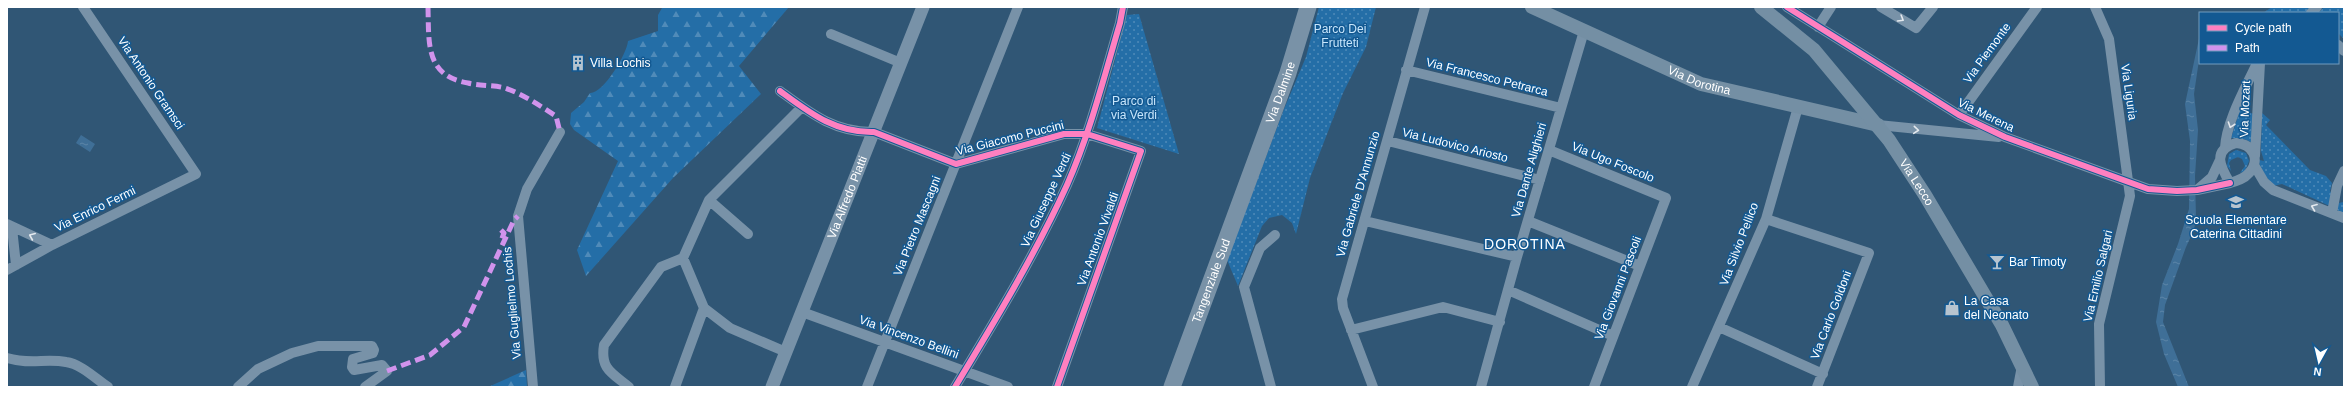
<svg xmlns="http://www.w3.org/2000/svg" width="2351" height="394" viewBox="0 0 2351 394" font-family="Helvetica,sans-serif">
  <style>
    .grass { fill: url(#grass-dots) }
    .forest { fill: url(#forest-firs) }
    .water { fill: url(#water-ripples) }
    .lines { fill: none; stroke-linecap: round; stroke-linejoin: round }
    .minor { stroke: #7892a8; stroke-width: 10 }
    .tertiary { stroke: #7892a8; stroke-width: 13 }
    .secondary { stroke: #748fa4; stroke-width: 14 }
    .trunk { stroke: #7992a7; stroke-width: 17 }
    .quiet { stroke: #d193ec; stroke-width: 5; stroke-dasharray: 10 5; stroke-linecap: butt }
    .cycleway-casing { stroke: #135992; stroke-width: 8 }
    .cycleway { stroke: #ff80c0; stroke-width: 6 }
    .oneway { stroke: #e4e9ee }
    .labels { text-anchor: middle; stroke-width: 3; stroke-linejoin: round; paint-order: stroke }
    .park-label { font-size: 12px; fill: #c8e6fc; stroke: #135992 }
    .street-label { font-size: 12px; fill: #fff; stroke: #135992 }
    .poi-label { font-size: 12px; fill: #fff; stroke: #135992; text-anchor: start }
    .quarter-label { font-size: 14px; letter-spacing: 1px; fill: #fff; stroke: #135992 }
  </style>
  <defs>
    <pattern id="grass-dots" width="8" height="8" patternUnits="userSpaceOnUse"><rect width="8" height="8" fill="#246ea7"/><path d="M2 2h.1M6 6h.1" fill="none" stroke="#508bb9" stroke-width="1.8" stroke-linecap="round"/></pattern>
    <pattern id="forest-firs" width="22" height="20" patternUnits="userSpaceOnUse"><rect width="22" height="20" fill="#246ea7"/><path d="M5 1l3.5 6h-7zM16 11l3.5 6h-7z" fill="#508bb9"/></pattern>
    <pattern id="water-ripples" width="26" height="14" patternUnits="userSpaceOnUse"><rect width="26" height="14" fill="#3f6f97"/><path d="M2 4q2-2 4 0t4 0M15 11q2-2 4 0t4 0" fill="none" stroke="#5c85a7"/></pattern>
  </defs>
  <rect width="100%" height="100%" fill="#305675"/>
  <!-- grass -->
  <path class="grass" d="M 1319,7 L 1376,7 L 1366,47 L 1343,93 L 1310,178 L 1296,234 L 1292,223 L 1282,215 L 1269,218 L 1262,226 L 1238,286 L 1227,260 L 1284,109 L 1306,57 Z
    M 2272,7 L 2313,7 L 2307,13 L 2263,13 Z
    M 2324,7 L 2344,7 L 2344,39 L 2338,33 L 2338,13 L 2318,13 Z
    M 1139,14 L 1179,154 L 1097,128 L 1127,15 Z
    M 2240,110 L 2254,114 L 2253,143 L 2244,139 L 2231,138 Z
    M 2262,113 L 2270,120 L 2266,125 L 2310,170 L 2326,176 L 2332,183 L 2330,191 L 2338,203 L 2344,202 L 2344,215 L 2336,209 L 2282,184 L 2273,186 L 2260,168 L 2259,160 L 2264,161 L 2261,151 Z
    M 2236,150 L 2246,153 L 2249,161 L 2245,171 L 2240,173 L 2245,166 L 2242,159 L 2238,157 L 2231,160 L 2229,163 L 2231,171 L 2227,166 L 2229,154 Z"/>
  <!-- forest -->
  <path class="forest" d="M 679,7 L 789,7 L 739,66 L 761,94 L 673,178 L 586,276 L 577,250 L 618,161 L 574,130 L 570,124 L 571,113 L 584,102 L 590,93 C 603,94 627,54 628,41 L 658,31 L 658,15 L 662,8 Z
    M 526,370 L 527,387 L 488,387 Z"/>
  <!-- water -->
  <path class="water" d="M 2200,34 L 2200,53 L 2194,94 L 2198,130 L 2195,176 L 2196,219 L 2194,230 L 2186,247 L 2165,305 L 2163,322 L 2189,387 L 2178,387 L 2164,354 L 2156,322 L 2162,285 L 2178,244 L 2189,209 L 2190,141 L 2185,104 Z
    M 81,135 L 95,144 L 90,152 L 76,143 Z"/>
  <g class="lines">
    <!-- minor -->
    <path class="minor" d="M 1787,7 L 1959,115 L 2005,137 L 2148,189 L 2177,191 L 2197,190 L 2230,183
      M 1881,7 L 1916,28 L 1933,7
      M 2095,7 L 2109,39 L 2130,196 L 2099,324 L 2100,387
      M 2311,13 L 2317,7
      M 1818,27 L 1831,7
      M 831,34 L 901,63
      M 2338,45 L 2344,51
      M 1406,70 L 1561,108
      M 780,91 C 810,113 835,133 874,132 L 956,164 L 1064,134 L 1087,134 L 1141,151 L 1057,387
      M 1959,115 L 2037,7
      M 1878,125 L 1999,137
      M 1388,141 L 1540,180
      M 2236,143 C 2253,144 2261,160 2249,173 C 2244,179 2237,181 2230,183 C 2221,168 2211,150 2236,143 Z
      M 2225,148 C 2226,122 2246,87 2257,63
      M 1549,150 L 1666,198 L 1594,387
      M 2255,156 L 2260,63
      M 2254,165 L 2264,182 L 2273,190 L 2344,218
      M 2197,190 L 2212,177 L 2220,160
      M 709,200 L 748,234
      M 2332,213 L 2337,186 L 2344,171
      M 1766,219 L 1869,253 L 1817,387
      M 1365,221 L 1517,257
      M 1528,221 L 1640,266
      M 7,224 L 52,245
      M 12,228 L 16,265
      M 683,258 L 704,308 L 730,328 L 786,352
      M 7,270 L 52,245 L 196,174 L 83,7
      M 1508,290 L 1613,336
      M 802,312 L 1008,387
      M 1719,327 L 1823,374
      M 1351,330 L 1443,307 L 1500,322
      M 7,358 C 31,365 45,358 66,362 C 81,364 96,379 108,387
      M 238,387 L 258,369 L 292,353 L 318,346 L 372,346 L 374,350 L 373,353 L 353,359 L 352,367 L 354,370 L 382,365 L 387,371 L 365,387
      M 533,387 L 518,216 L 527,189 L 560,132
      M 629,387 C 612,373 600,369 604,345 L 661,267 L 683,258 L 709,200 L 802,107
      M 675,387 L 704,308
      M 867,387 L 1018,7
      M 955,387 C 995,321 1035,255 1067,185 C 1090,133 1104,77 1120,23 L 1123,7
      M 1271,387 L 1244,287 L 1260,248 L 1275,235
      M 1373,387 L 1343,308 L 1342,299 L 1425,7
      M 1481,387 L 1517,257 L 1584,31
      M 1692,387 L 1766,219 L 1798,107
      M 2018,387 L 2022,366"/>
    <!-- tertiary -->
    <path class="tertiary" id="s1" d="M 772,387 L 923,7"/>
    <!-- secondary -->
    <g class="secondary">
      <path id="s2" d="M 1532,7 L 1701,84 L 1878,125"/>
      <path id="s3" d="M 1761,7 L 1814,50 L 1889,140 L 1925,195 L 2002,325 L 2032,387"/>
    </g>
    <!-- trunk -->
    <path class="trunk" id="s4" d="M 1172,387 L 1288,73 L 1308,7"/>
    <!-- quiet -->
    <path class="quiet" d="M 428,7 C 429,43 425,76 468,83 C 480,86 494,85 505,88 C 523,94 540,106 556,116 L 560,132
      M 501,230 L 504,233 L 501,241
      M 387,371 L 430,355 L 464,327 L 514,220 L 518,216"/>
    <defs>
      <path id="cycleway" d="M 1787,7 L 1959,115 L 2005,137 L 2148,189 L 2177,191 L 2197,190 L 2230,183
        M 780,91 C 810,113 835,133 874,132 L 956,164 L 1064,134 L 1087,134 L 1141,151 L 1057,387
        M 955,387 C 995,321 1035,255 1067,185 C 1090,133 1104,77 1120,23 L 1123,7"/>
    </defs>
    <!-- cycleway casing -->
    <use href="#cycleway" class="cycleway-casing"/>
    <!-- cycleway -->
    <use href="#cycleway" class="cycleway"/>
  </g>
  <!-- one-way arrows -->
  <defs><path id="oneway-chevron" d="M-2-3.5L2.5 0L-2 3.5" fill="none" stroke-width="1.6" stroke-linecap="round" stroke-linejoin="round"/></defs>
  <g class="oneway">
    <use href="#oneway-chevron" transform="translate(1901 19) rotate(31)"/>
    <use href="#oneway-chevron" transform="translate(2231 125) rotate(109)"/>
    <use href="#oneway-chevron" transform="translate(1916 130) rotate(5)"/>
    <use href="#oneway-chevron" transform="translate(2314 207) rotate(-159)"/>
    <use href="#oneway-chevron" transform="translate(32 236) rotate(-157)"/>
  </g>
  <!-- icons -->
  <defs>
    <symbol id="building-bare" viewBox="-9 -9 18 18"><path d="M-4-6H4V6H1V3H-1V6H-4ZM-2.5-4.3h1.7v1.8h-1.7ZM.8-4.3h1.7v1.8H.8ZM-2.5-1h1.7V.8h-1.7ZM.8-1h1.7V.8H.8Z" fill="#b7c4cf" stroke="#135992" stroke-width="2.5" paint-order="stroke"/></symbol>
    <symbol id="school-bare" viewBox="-9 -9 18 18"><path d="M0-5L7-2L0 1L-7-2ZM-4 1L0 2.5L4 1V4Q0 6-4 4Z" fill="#b7c4cf" stroke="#135992" stroke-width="2.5" paint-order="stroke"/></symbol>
    <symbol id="bar-bare" viewBox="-9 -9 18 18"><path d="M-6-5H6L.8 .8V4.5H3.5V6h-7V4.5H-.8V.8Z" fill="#b7c4cf" stroke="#135992" stroke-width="2.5" paint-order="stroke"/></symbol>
    <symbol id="shop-bare" viewBox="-9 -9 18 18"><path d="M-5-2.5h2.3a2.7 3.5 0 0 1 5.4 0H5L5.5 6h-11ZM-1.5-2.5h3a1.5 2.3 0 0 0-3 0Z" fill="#b7c4cf" stroke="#135992" stroke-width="2.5" paint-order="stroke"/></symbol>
  </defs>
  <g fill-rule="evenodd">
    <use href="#building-bare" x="567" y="52" width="22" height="22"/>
    <use href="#school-bare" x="2225" y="191" width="22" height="22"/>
    <use href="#bar-bare" x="1986" y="251" width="22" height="22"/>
    <use href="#shop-bare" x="1941" y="297" width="22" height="22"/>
  </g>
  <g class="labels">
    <!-- park labels -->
    <g class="park-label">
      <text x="1340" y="33">Parco Dei<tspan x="1340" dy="14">Frutteti</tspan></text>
      <text x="1134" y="105">Parco di<tspan x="1134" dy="14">via Verdi</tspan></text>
    </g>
    <!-- street labels -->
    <g class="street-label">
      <text transform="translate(1987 53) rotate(-54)" y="4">Via Piemonte</text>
      <text transform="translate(1487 77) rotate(14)" y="4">Via Francesco Petrarca</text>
      <text dy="4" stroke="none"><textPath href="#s2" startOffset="183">Via Dorotina</textPath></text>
      <text transform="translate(151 83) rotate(56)" y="4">Via Antonio Gramsci</text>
      <text dy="4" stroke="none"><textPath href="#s4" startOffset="314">Via Dalmine</textPath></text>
      <text transform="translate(2129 92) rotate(82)" y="4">Via Liguria</text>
      <text transform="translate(2245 109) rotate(-88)" y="4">Via Mozart</text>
      <text transform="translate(1986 115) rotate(26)" y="4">Via Merena</text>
      <text transform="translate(1010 138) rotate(-14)" y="4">Via Giacomo Puccini</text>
      <text transform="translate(1455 145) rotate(14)" y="4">Via Ludovico Ariosto</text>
      <text transform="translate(1613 162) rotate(22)" y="4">Via Ugo Foscolo</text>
      <text transform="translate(1529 170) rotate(-74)" y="4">Via Dante Alighieri</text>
      <text dy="4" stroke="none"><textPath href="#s3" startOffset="236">Via Lecco</textPath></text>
      <text transform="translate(1358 194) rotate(-74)" y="4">Via Gabriele D'Annunzio</text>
      <text dy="4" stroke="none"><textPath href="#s1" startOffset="204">Via Alfredo Piatti</textPath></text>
      <text transform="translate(1046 200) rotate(-65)" y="4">Via Giuseppe Verdi</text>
      <text transform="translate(95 209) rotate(-26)" y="4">Via Enrico Fermi</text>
      <text transform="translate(917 226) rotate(-68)" y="4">Via Pietro Mascagni</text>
      <text transform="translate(1098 239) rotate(-70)" y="4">Via Antonio Vivaldi</text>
      <text transform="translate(1739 244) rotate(-69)" y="4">Via Silvio Pellico</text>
      <text transform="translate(2098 276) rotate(-77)" y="4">Via Emilio Salgari</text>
      <text dy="4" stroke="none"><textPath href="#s4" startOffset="113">Tangenziale Sud</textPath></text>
      <text transform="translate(1618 288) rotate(-69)" y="4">Via Giovanni Pascoli</text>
      <text transform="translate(512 303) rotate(-95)" y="4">Via Guglielmo Lochis</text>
      <text transform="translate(1831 315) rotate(-69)" y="4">Via Carlo Goldoni</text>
      <text transform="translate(909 337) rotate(20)" y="4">Via Vincenzo Bellini</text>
    </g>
    <!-- poi labels -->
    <g class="poi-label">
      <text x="590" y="67">Villa Lochis</text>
      <text x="2236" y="224" text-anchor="middle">Scuola Elementare<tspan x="2236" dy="14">Caterina Cittadini</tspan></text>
      <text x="2009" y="266">Bar Timoty</text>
      <text x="1964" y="305">La Casa<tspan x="1964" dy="14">del Neonato</tspan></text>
    </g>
    <!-- quarter labels -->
    <g class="quarter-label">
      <text x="1525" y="249">DOROTINA</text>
    </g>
  </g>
  <!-- border -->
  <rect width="2351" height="394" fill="none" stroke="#ffffff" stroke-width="16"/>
  <!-- legend -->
  <rect x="2199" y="12" width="140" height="52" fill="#135992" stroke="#719bbe"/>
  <rect x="2207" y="25" width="20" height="6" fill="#ff80c0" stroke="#719bbe"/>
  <text x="2235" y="32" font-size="12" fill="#ffffff">Cycle path</text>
  <rect x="2207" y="45" width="20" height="6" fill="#d193ec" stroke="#719bbe"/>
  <text x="2235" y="52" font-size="12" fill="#ffffff">Path</text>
  <!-- north arrow -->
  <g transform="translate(2319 362) rotate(188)" stroke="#135992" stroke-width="3" paint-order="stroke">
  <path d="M0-3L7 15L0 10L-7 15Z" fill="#ffffff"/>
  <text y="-6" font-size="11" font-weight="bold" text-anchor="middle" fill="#ffffff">N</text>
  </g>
</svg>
